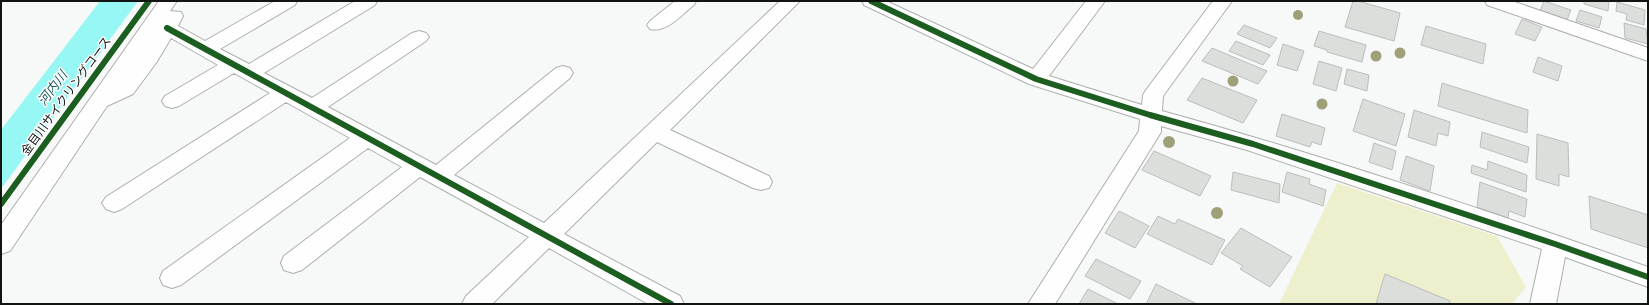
<svg xmlns="http://www.w3.org/2000/svg" width="1649" height="305" viewBox="0 0 1649 305" font-family="'Source Sans 3','Noto Sans JP',sans-serif">
  <style>
    .green { fill: #eef0cd }
    .water { fill: #97f7f4 }
    .building { fill: #dcdedc; stroke: #bcbebd }
    .lines { fill: none; stroke-linecap: round; stroke-linejoin: round }
    .minor-casing { stroke: #adafae; stroke-width: 2 }
    .minor { fill: #fefefe; fill-rule: evenodd }
    .cycleway-casing { stroke: #fff; stroke-width: 8 }
    .cycleway { stroke: #1b5e20; stroke-width: 6 }
    .tree { fill: #a0a078 }
    .labels { text-anchor: middle; stroke-width: 3; stroke-linejoin: round; paint-order: stroke }
    .street-label { font-size: 12px; fill: #121412; stroke: #fff }
    .water-label { font-size: 13px; font-style: italic; fill: #1f5957; stroke: #fff }
  </style>
  <rect width="100%" height="100%" fill="#f6f9f7"/>
  <!-- green -->
  <path class="green" d="M 1337,183 L 1497,236 L 1526,287 L 1512,304 L 1279,304 Z"/>
  <!-- water -->
  <path class="water" d="M 100,1 L 138,1 L 1,189 L 1,130 Z"/>
  <!-- building -->
  <path class="building" d="M 1353,1 L 1358,1 L 1400,13 L 1394,41 L 1345,27 Z
    M 1544,1 L 1571,10 L 1567,20 L 1540,11 Z
    M 1584,1 L 1609,1 L 1608,11 L 1584,4 Z
    M 1617,2 L 1645,10 L 1644,25 L 1626,20 L 1627,14 L 1616,11 Z
    M 1580,10 L 1602,17 L 1599,28 L 1576,21 Z
    M 1522,19 L 1542,27 L 1535,41 L 1515,34 Z
    M 1624,23 L 1646,29 L 1648,44 L 1625,38 Z
    M 1244,25 L 1277,38 L 1270,48 L 1237,34 Z
    M 1426,26 L 1486,44 L 1483,64 L 1421,45 Z
    M 1319,31 L 1366,45 L 1362,62 L 1327,52 L 1327,50 L 1314,46 Z
    M 1236,41 L 1270,55 L 1263,65 L 1229,51 Z
    M 1283,44 L 1304,51 L 1297,71 L 1277,65 Z
    M 1212,48 L 1267,71 L 1258,84 L 1202,61 Z
    M 1538,57 L 1562,66 L 1558,81 L 1533,72 Z
    M 1319,61 L 1342,68 L 1336,91 L 1313,84 Z
    M 1347,69 L 1369,75 L 1367,91 L 1344,84 Z
    M 1202,78 L 1257,100 L 1243,123 L 1187,100 Z
    M 1442,83 L 1528,110 L 1527,133 L 1438,106 Z
    M 1363,99 L 1405,114 L 1396,146 L 1353,131 Z
    M 1414,110 L 1450,122 L 1448,136 L 1438,133 L 1436,146 L 1408,137 Z
    M 1282,114 L 1325,128 L 1321,145 L 1312,142 L 1310,147 L 1276,136 Z
    M 1482,132 L 1529,147 L 1527,163 L 1480,147 Z
    M 1537,134 L 1568,143 L 1569,177 L 1559,174 L 1559,186 L 1536,179 Z
    M 1374,143 L 1396,151 L 1392,170 L 1369,162 Z
    M 1154,151 L 1211,176 L 1200,196 L 1142,170 Z
    M 1406,156 L 1434,166 L 1430,191 L 1400,180 Z
    M 1488,161 L 1527,175 L 1526,192 L 1471,173 L 1472,165 L 1487,170 Z
    M 1233,172 L 1280,184 L 1279,203 L 1231,190 Z
    M 1287,172 L 1310,179 L 1309,184 L 1326,190 L 1323,206 L 1282,192 Z
    M 1480,182 L 1527,199 L 1525,217 L 1509,211 L 1508,218 L 1477,207 Z
    M 1589,196 L 1648,215 L 1648,248 L 1591,229 Z
    M 1119,211 L 1149,226 L 1135,248 L 1105,233 Z
    M 1158,216 L 1175,224 L 1178,219 L 1225,240 L 1212,265 L 1147,234 Z
    M 1241,228 L 1292,257 L 1270,287 L 1240,269 L 1243,266 L 1221,253 Z
    M 1096,259 L 1141,281 L 1130,299 L 1085,276 Z
    M 1385,274 L 1450,301 L 1449,304 L 1376,304 Z
    M 1156,284 L 1197,304 L 1146,304 Z
    M 1088,289 L 1118,304 L 1079,304 Z"/>
  <g class="lines">
    <defs>
      <path id="minor" d="M 159,1 L 177,1 L 170,11 L 181,12 L 183,16 L 178,26 L 205,41 L 275,1 L 297,1 L 295,5 L 220,49 L 249,64 L 355,1 L 377,1 L 375,5 L 264,73 L 312,98 L 412,33 L 419,31 L 426,33 L 429,37 L 426,41 L 328,107 L 436,165 L 556,68 L 563,66 L 570,68 L 573,73 L 570,78 L 454,175 L 544,223 L 780,1 L 800,1 L 670,130 L 769,176 L 772,182 L 769,188 L 761,190 L 753,188 L 657,142 L 564,234 L 680,296 L 684,304 L 648,304 L 549,248 L 492,304 L 462,304 L 466,296 L 529,237 L 420,177 L 302,270 L 293,273 L 284,270 L 281,263 L 284,256 L 402,167 L 368,148 L 181,285 L 172,288 L 163,285 L 160,278 L 163,271 L 350,138 L 286,102 L 122,209 L 114,212 L 106,209 L 102,203 L 106,197 L 270,93 L 234,73 L 179,106 L 172,108 L 165,106 L 162,101 L 165,96 L 218,65 L 171,38 L 156,63 L 133,94 L 107,106 L 10,251 L 1,254 L 1,225 Z
        M 675,1 L 696,1 L 694,5 C 681,15 667,33 650,29 L 647,25 L 650,21 Z
        M 862,1 L 886,1 L 1033,69 L 1086,1 L 1105,1 L 1049,76 L 1142,105 L 1143,95 L 1146,90 L 1213,1 L 1232,1 L 1163,96 L 1162,111 C 1326,156 1488,211 1648,267 L 1648,287 L 1565,257 L 1556,304 L 1530,304 L 1542,249 L 1247,150 L 1161,126 L 1161,132 L 1158,137 L 1055,304 L 1028,304 L 1139,131 L 1140,119 L 1029,84 L 864,5 Z
        M 1485,1 L 1512,1 L 1648,48 L 1648,61 L 1487,5 Z"/>
    </defs>
    <!-- minor casing -->
    <use href="#minor" class="minor-casing"/>
    <!-- minor -->
    <use href="#minor" class="minor"/>
    <defs>
      <path id="cycleway" d="M 871,1 L 1036,79 L 1150,115 L 1253,144 L 1555,244 L 1648,277
        M 167,28 L 671,304
        M 1,204 L 149,1"/>
    </defs>
    <!-- cycleway casing -->
    <use href="#cycleway" class="cycleway-casing"/>
    <!-- cycleway -->
    <use href="#cycleway" class="cycleway"/>
  </g>
  <!-- trees -->
  <g class="tree">
    <circle cx="1298" cy="15" r="5"/>
    <circle cx="1400" cy="53" r="5.5"/>
    <circle cx="1376" cy="56" r="5.5"/>
    <circle cx="1233" cy="81" r="5.5"/>
    <circle cx="1322" cy="104" r="5.5"/>
    <circle cx="1169" cy="142" r="6"/>
    <circle cx="1217" cy="213" r="6"/>
  </g>
  <g class="labels">
    <!-- street labels -->
    <g class="street-label">
      <text transform="translate(66 96) rotate(-54)" y="4">金目川サイクリングコース</text>
    </g>
    <!-- water labels -->
    <g class="water-label">
      <text transform="translate(52 88) rotate(-53)" y="5">河内川</text>
    </g>
  </g>
  <!-- border -->
  <rect width="1649" height="305" fill="none" stroke="#121412" stroke-width="4"/>
</svg>
